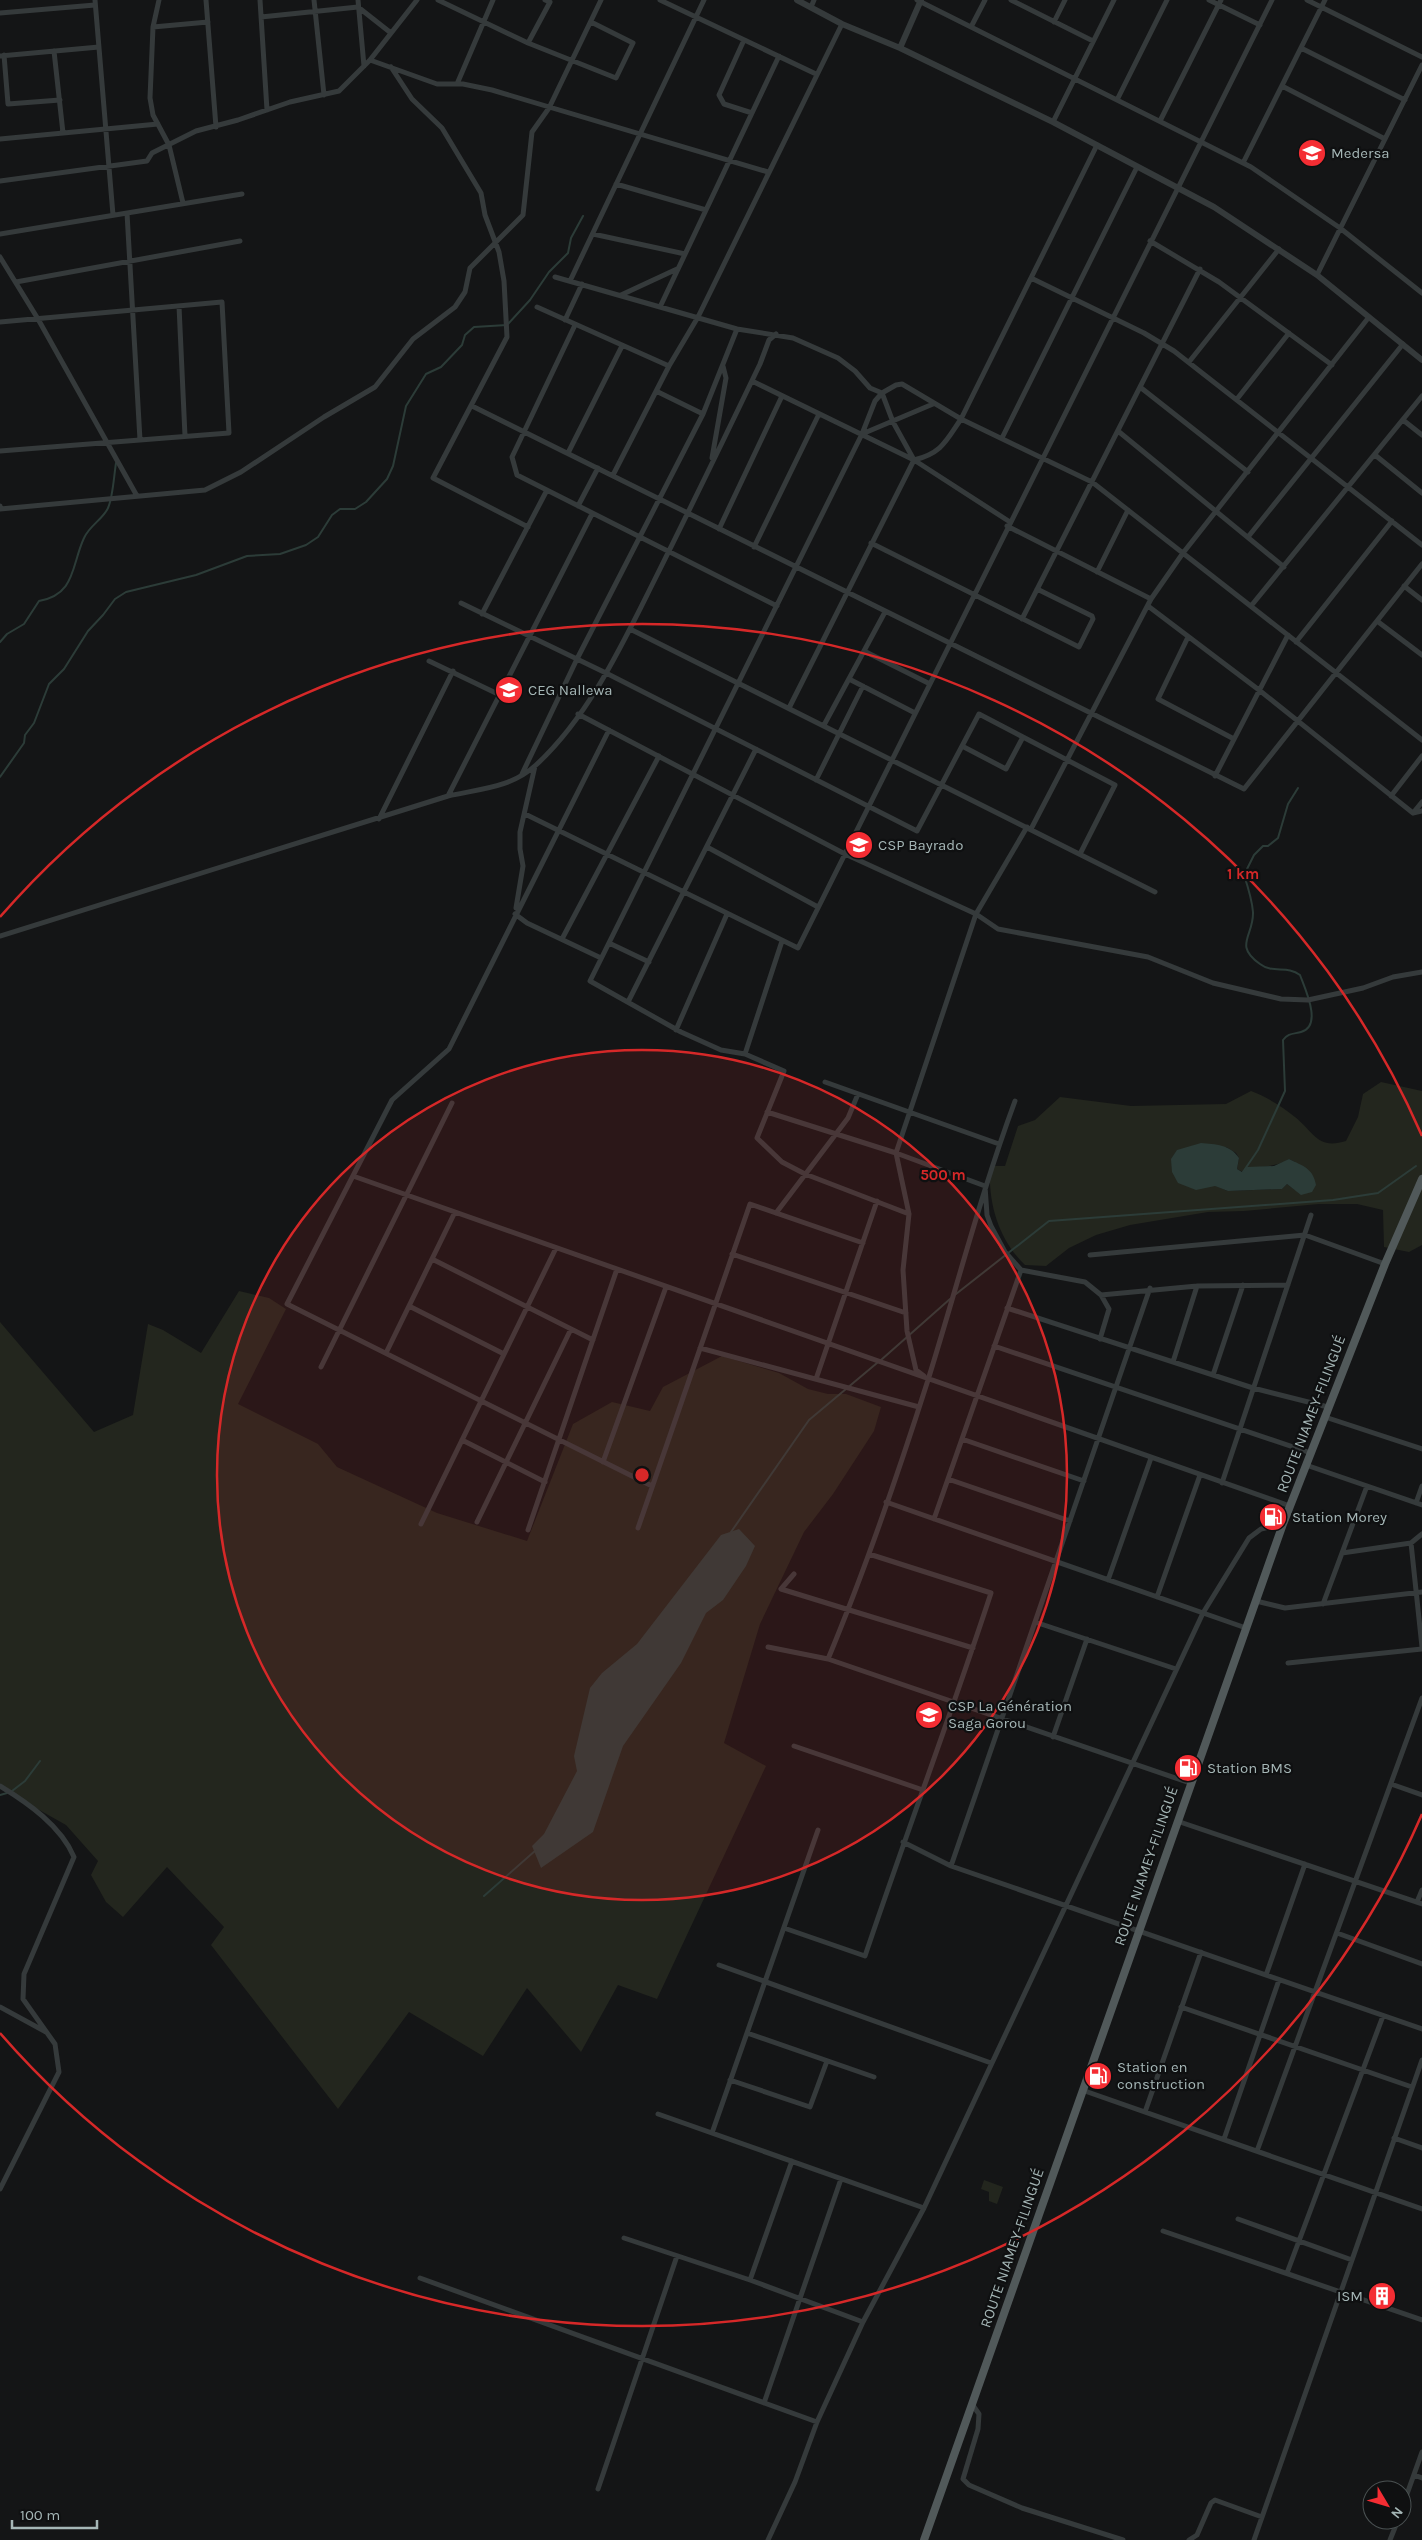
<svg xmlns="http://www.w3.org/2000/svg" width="1422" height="2540" viewBox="0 0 1422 2540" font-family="Karla,sans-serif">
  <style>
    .green { fill: #23261e; fill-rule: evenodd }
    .water { fill: #2c3c38 }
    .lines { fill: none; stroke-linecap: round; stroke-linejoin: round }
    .stream { stroke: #2c3c38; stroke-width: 2 }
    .minor { stroke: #353a3b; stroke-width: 5 }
    .tertiary { stroke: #353a3b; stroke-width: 6 }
    .primary { stroke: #51595a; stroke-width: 8 }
    .ring { fill: none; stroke: #d62828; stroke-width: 2.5 }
    .labels { text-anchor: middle; stroke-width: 4.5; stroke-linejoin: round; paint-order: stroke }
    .poi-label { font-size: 15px; fill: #a5b6b6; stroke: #0f1011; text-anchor: start }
    .street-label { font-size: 15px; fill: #a5b6b6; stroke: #0f1011 }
    .centre { fill: #d62828; stroke: #0f1011; stroke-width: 2.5 }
    .ring-label { font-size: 15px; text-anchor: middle; font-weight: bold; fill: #d62828; stroke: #0f1011; stroke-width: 4.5; stroke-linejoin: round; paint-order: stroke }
  </style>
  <rect width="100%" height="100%" fill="#141516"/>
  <!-- green -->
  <path class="green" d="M 1381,1082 L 1422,1091 L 1422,1245 L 1409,1252 L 1384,1247 L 1383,1210 L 1357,1204 L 1319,1204 L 1244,1211 L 1208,1212 L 1130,1225 L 1096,1235 L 1069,1248 L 1046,1266 L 1025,1265 C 998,1239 988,1203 990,1166 L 1005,1166 L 1018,1126 L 1035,1120 L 1060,1097 L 1131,1106 L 1226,1104 L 1251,1091 C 1265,1096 1283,1107 1295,1117 C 1314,1132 1317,1150 1346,1141 L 1358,1117 L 1363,1094 ZM 1226,1147 L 1236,1153 L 1239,1158 L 1237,1169 L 1243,1172 C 1259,1164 1274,1169 1289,1159 L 1295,1162 L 1295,1190 L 1287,1184 L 1282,1189 L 1228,1191 L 1216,1186 Z
    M 239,1291 L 269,1298 L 286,1309 L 238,1404 L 318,1444 L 337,1467 L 437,1513 L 527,1541 L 573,1424 L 612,1402 L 650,1411 L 663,1387 L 722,1356 L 779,1373 L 808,1389 L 828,1394 L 846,1394 L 881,1407 L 874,1431 L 833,1494 L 804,1532 L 760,1624 L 724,1743 L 766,1766 L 657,1999 L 618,1985 L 581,2052 L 527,1988 L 483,2056 L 409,2012 L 338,2109 L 211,1945 L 224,1927 L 167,1867 L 123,1917 L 106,1902 L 91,1875 L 98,1861 L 66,1825 L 0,1788 L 0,1322 L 94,1432 L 133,1415 L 148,1324 L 163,1330 L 201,1353 Z
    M 984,2180 L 1003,2187 L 997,2204 L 989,2201 L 989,2192 L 981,2189 Z"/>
  <!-- water -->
  <path class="water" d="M 1201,1143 C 1215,1144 1231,1145 1239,1158 L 1237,1169 L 1242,1172 L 1247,1167 L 1274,1166 L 1289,1159 C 1303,1166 1313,1168 1316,1185 L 1312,1192 L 1301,1195 L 1287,1184 L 1282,1189 L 1228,1191 L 1215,1186 L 1196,1190 L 1178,1183 L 1172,1172 L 1171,1159 L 1177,1150 Z
    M 739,1529 L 755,1546 L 746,1566 L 723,1600 L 706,1613 L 681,1663 L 623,1746 L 593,1832 L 541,1868 L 532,1846 L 544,1834 L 577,1771 L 574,1756 L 590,1688 L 602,1673 L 637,1644 L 721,1535 Z"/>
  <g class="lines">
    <!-- stream -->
    <path class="stream" d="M 0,642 L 7,634 L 24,624 L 39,601 C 76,594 71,566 84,538 C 89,526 103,519 108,508 C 113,497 114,475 116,463
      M 0,777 L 24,743 L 25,735 L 34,723 L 49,684 L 64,669 L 88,631 L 103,615 L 115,599 L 126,592 L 196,575 L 247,556 L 280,554 L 306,545 L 318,537 L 332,515 L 340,509 L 355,509 L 366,502 L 387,479 L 393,466 L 406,406 L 426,374 L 441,367 L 462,345 L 465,335 L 474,327 L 507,325 L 530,300 L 549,272 L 568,253 L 571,238 L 583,216
      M 1243,1172 L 1258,1150 L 1285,1091 L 1283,1040 C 1288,1033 1294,1034 1301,1032 C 1323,1026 1305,989 1300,975 C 1287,965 1273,974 1260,964 C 1233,945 1254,936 1253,912 C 1252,900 1248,887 1244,875 L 1254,855 L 1263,846 L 1268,846 L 1278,838 L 1288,804 L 1298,788
      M 956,1294 L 1049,1221 L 1333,1200 L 1378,1193 L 1416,1166
      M 881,1360 L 950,1299
      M 731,1532 L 809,1420 L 877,1363
      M 12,1791 L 25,1781 L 40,1761
      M 0,1795 L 7,1793
      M 484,1896 L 536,1850"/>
    <!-- minor -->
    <path class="minor" d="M 95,0 L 113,215
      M 159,0 L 153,27 L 150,98 L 153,115 L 169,145 L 183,203
      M 206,0 L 216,127
      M 260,0 L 267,110
      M 314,0 L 324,95
      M 358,0 L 364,66
      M 438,0 L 528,43 L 616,78 L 633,43 L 591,22
      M 660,0 L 816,74
      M 917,0 L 1251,167 L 1340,228 L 1422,293
      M 1011,0 L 1093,41
      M 1209,0 L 1260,25
      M 1307,0 L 1422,57
      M 811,7 L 814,0
      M 0,13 L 95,5
      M 261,17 L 358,7 L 391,33
      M 1054,22 L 1065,0
      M 153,27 L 208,22
      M 971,27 L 985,0
      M 744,40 L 719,95 L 724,104 L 752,113
      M 528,43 L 550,2 L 545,0
      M 1301,48 L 1405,100
      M 54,51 L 63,133
      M 4,55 L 8,104 L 60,100
      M 0,56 L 99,47
      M 370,60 L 437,84 L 463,84 L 492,90 L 768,172
      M 391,67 L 412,99 L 442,128 L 481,193 L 485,215 L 499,252 L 504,281 L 507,337 L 433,478 L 528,527
      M 457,84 L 493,0
      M 1282,86 L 1385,139
      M 1117,100 L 1167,0
      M 1160,121 L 1221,0
      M 1053,122 L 1114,0
      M 0,139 L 158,124
      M 1243,163 L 1325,0
      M 0,181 L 147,161 L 152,153 L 196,131 L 238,120 L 290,102 L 339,91 L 370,60 L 417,0
      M 616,184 L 706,210
      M 127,213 L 140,440
      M 0,234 L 242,194
      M 593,234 L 685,254
      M 1150,241 L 1219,282 L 1332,365
      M 0,257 L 38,319 L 137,496
      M 1317,275 L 1422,65
      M 555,277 L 737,329 L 793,338 L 838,358 L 855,371 L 870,388 L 882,393 L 896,385 L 902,384 L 961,419 L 1092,482 L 1422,740
      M 1031,278 L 1144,333 L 1174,351 L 1422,545
      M 570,281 L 704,0
      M 16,282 L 240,241
      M 621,295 L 677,269
      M 179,306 L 185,436
      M 537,307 L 669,366
      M 660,307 L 779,56
      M 565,320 L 582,284
      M 0,322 L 222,302 L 229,433 L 0,451
      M 575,325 L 512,457 L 517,475 L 777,606
      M 1189,362 L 1279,249
      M 752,381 L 914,460 L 1010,522
      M 1140,387 L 1248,472
      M 656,391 L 703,414
      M 1237,399 L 1289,333
      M 472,406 L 1244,789 L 1422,564
      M 1403,420 L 1422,435
      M 1118,431 L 1284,567
      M 862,434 L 933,404
      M 1002,438 L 1137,167
      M 568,453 L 622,346
      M 1375,455 L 1422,493
      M 712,458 L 726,378 L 723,366
      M 613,475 L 669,366 L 698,317 L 842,24
      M 0,506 L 0,509 L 205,490 L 241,472 L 324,417 L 375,387 L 413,339 L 455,307 L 465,292 L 470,268 L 523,215 L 532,132 L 549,108 L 601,0
      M 578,506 L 598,468
      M 1007,526 L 1151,599
      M 719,529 L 782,396
      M 1248,537 L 1403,344
      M 871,543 L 1079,647 L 1093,619 L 1092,616 L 1037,589
      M 754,547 L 819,414
      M 1097,572 L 1128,510
      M 1404,586 L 1422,600
      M 461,603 L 606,673 L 917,831 L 979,714 L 1115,785 L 1080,854
      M 1148,606 L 1259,690 L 1413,813 L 1422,811
      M 1251,606 L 1422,396
      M 482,614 L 547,490
      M 1022,619 L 1200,269
      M 1377,621 L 1422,655
      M 630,629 L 1155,892
      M 1188,637 L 1158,699 L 1234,739
      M 1296,642 L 1392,521
      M 864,651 L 930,684
      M 429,661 L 500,695
      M 849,679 L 915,713
      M 789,708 L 914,460 C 942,453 946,441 961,419 L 1097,145
      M 578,714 L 845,854 L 976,914 L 998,929 L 1148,957 L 1213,983 L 1281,999 L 1308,1000 L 1363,988 L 1393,977 L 1422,972
      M 824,725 L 885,612
      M 609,730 L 449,1049 L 392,1100 L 287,1304 L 652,1486
      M 962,746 L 1006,769 L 1023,737
      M 522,774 L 577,659 L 703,414 L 737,329
      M 1215,776 L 1288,635
      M 816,780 L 863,686
      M 448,796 L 592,514
      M 1391,796 L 1422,756
      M 1413,813 L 1422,802
      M 525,814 L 798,948 L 1272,0
      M 379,819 L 453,671
      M 1031,829 L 1151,599 L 1183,553 L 1369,317
      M 707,847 L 818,907
      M 516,908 L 523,866 L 520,849 L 520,832 L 535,766
      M 515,914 L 527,923 L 601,958
      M 0,936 L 448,796 C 479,789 511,788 536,765 C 589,716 622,645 654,581 C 690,509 725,437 760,364 L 769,340 L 776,334
      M 562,939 L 659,756
      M 609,943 L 649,962
      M 628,1002 L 756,749
      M 676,1030 L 727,914
      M 745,1054 L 782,941
      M 825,1082 L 999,1144
      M 767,1112 L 896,1153 L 985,1186 L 987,1215 L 991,1226 L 1005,1252 L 1021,1270 L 1085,1282 L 1101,1295 L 1197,1286 L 1288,1285
      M 353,1176 L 1290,1506
      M 776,1213 L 848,1118 L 858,1094
      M 909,1214 L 805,1174 L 782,1162 L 757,1138 L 784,1071 L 745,1054 L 721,1050 L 681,1032 L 590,981 L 862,434 L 875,401 L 882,393 L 893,422 L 914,460
      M 732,1254 L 906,1313
      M 1090,1255 L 1305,1235 L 1385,1264
      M 432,1259 L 593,1340
      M 409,1306 L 504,1354
      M 1007,1308 L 1253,1388 L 1328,1407
      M 1100,1339 L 1109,1309 L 1101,1295
      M 994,1346 L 1311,1453
      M 700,1348 L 919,1407
      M 386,1353 L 455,1212
      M 1173,1362 L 1197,1286
      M 321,1367 L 452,1103
      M 1213,1375 L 1243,1285
      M 924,1376 L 916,1370 L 907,1331 L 903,1270 L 909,1214 L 896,1153 L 976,914 L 1027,827
      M 816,1379 L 877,1201
      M 1325,1417 L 1422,1449
      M 962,1439 L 1084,1481
      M 462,1440 L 545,1482
      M 603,1462 L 666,1287
      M 1306,1465 L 1422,1505
      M 948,1479 L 1070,1521
      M 1222,1483 L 1311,1215
      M 886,1502 L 1246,1628
      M 1416,1503 L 1422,1486
      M 934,1519 L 1021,1270
      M 477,1522 L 571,1329
      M 421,1524 L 556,1248
      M 638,1528 L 750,1204 L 863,1243
      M 528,1530 L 617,1269
      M 1411,1543 L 1422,1647
      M 1342,1553 L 1411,1543 L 1422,1534
      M 794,1574 L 781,1589 L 973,1648
      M 1108,1580 L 1151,1458
      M 1157,1597 L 1200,1475
      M 1256,1601 L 1285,1608 L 1422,1592
      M 1323,1604 L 1367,1486
      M 1035,1622 L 1176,1669
      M 768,1647 L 828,1659 L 1190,1783
      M 828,1659 C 866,1568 898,1474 928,1380 C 957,1287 981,1193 1015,1101
      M 1288,1663 L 1422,1649
      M 1053,1737 L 1087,1639
      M 794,1746 L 923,1790
      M 1391,1784 L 1422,1795
      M 0,1786 C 28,1803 61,1826 74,1857 L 24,1974 L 23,1999 L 55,2044 L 59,2072 L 0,2189
      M 1177,1821 L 1422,1904
      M 903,1842 L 951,1866 L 1422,2029
      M 951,1866 L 1150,1288
      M 1417,1902 L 1422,1890
      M 784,1928 L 865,1956 C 906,1834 951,1715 991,1593 L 869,1554
      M 1337,1933 L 1422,1964
      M 719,1965 L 991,2063
      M 1266,1975 L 1305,1864
      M 0,2007 L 46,2032
      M 1181,2007 L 1412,2087
      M 747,2033 L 874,2077
      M 730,2080 L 810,2107 L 827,2061
      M 1082,2090 L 1422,2209
      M 1145,2112 L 1201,1952
      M 658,2114 L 924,2208
      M 712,2133 L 818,1830
      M 1394,2138 L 1422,2148
      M 1224,2139 L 1279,1980
      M 1257,2151 L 1422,1698
      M 1238,2219 L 1352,2260
      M 1163,2231 L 1422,2320
      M 624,2238 L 750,2280 L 863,2322
      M 1287,2273 L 1383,2016
      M 420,2278 L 817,2422
      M 750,2280 L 792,2161
      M 764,2403 L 841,2179
      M 972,2404 L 979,2414 L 978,2429 L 963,2479 L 969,2485 L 1022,2508 L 1123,2540
      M 1414,2475 L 1422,2478
      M 598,2489 L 677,2256
      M 1402,2508 L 1422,2452
      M 768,2540 L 795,2482 L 817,2422 L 863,2322 L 924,2208 L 1203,1613 L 1249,1538 L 1261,1529 L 1283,1524
      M 1189,2540 L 1197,2535 L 1211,2503 L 1215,2500 L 1262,2517
      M 1254,2540 L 1422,2060
      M 1390,2540 L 1398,2520"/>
    <!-- tertiary -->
    <path class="tertiary" d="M 797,0 L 842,24 L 900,48 L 1053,122 L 1214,207 L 1317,275 L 1422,360
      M 900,48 L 921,0"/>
    <!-- primary -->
    <path class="primary" d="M 924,2540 L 1283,1524 L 1385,1264 L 1422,1179"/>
  </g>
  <!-- distance rings -->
  <circle cx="642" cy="1475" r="425" fill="#d62828" fill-opacity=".12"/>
  <g class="ring">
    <circle cx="642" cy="1475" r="425"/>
    <path d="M1422 1814A850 850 0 0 1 0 2033M0 917A850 850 0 0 1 1422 1136"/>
  </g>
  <!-- icons -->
  <defs>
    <symbol id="school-disc" viewBox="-11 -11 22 22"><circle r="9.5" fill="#f42d33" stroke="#0f1011"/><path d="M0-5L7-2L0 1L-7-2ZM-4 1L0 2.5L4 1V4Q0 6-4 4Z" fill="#fff"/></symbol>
    <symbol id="fuel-disc" viewBox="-11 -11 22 22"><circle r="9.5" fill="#f42d33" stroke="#0f1011"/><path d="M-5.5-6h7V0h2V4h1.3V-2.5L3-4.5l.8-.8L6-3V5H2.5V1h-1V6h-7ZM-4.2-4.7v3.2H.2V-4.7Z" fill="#fff"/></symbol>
    <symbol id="building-disc" viewBox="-11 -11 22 22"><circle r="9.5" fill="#f42d33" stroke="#0f1011"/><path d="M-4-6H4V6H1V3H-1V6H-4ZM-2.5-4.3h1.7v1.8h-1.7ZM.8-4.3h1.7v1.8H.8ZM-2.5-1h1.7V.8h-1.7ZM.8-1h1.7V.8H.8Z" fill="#fff"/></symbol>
  </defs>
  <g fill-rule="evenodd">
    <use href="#school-disc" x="1296" y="137" width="32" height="32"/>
    <use href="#school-disc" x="493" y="674" width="32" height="32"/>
    <use href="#school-disc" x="843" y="829" width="32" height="32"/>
    <use href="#fuel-disc" x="1257" y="1501" width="32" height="32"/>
    <use href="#school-disc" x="913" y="1699" width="32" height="32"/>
    <use href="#fuel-disc" x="1172" y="1752" width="32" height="32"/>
    <use href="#fuel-disc" x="1082" y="2060" width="32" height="32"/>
    <use href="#building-disc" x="1366" y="2280" width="32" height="32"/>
  </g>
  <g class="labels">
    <!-- poi labels -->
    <g class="poi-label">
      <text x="1331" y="158">Medersa</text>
      <text x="528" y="695">CEG Nallewa</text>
      <text x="878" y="850">CSP Bayrado</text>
      <text x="1292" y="1522">Station Morey</text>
      <text x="948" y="1711">CSP La Génération<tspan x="948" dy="17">Saga Gorou</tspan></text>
      <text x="1207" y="1773">Station BMS</text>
      <text x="1117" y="2072">Station en<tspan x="1117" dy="17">construction</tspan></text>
      <text x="1363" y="2301" text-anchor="end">ISM</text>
    </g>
    <!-- street labels -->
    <g class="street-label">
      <text transform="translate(1311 1414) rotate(-69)" y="5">ROUTE NIAMEY-FILINGUÉ</text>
      <text transform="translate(1146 1866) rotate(-71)" y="5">ROUTE NIAMEY-FILINGUÉ</text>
      <text transform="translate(1012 2248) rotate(-71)" y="5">ROUTE NIAMEY-FILINGUÉ</text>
    </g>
  </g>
  <circle cx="642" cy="1475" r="8" class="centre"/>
  <g class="ring-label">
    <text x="1243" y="879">1 km</text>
    <text x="943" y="1180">500 m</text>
  </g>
  <!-- north arrow -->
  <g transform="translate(1387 2505) rotate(128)"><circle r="24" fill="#0f1011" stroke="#4b5253"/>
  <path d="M0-4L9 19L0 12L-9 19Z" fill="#f42d33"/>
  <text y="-8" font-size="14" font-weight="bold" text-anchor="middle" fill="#a5b6b6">N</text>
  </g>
  <!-- scale -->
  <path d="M12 2520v8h85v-8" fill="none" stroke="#a5b6b6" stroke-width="2.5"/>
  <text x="20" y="2520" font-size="15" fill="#a5b6b6" stroke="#0f1011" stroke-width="4" paint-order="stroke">100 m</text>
</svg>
